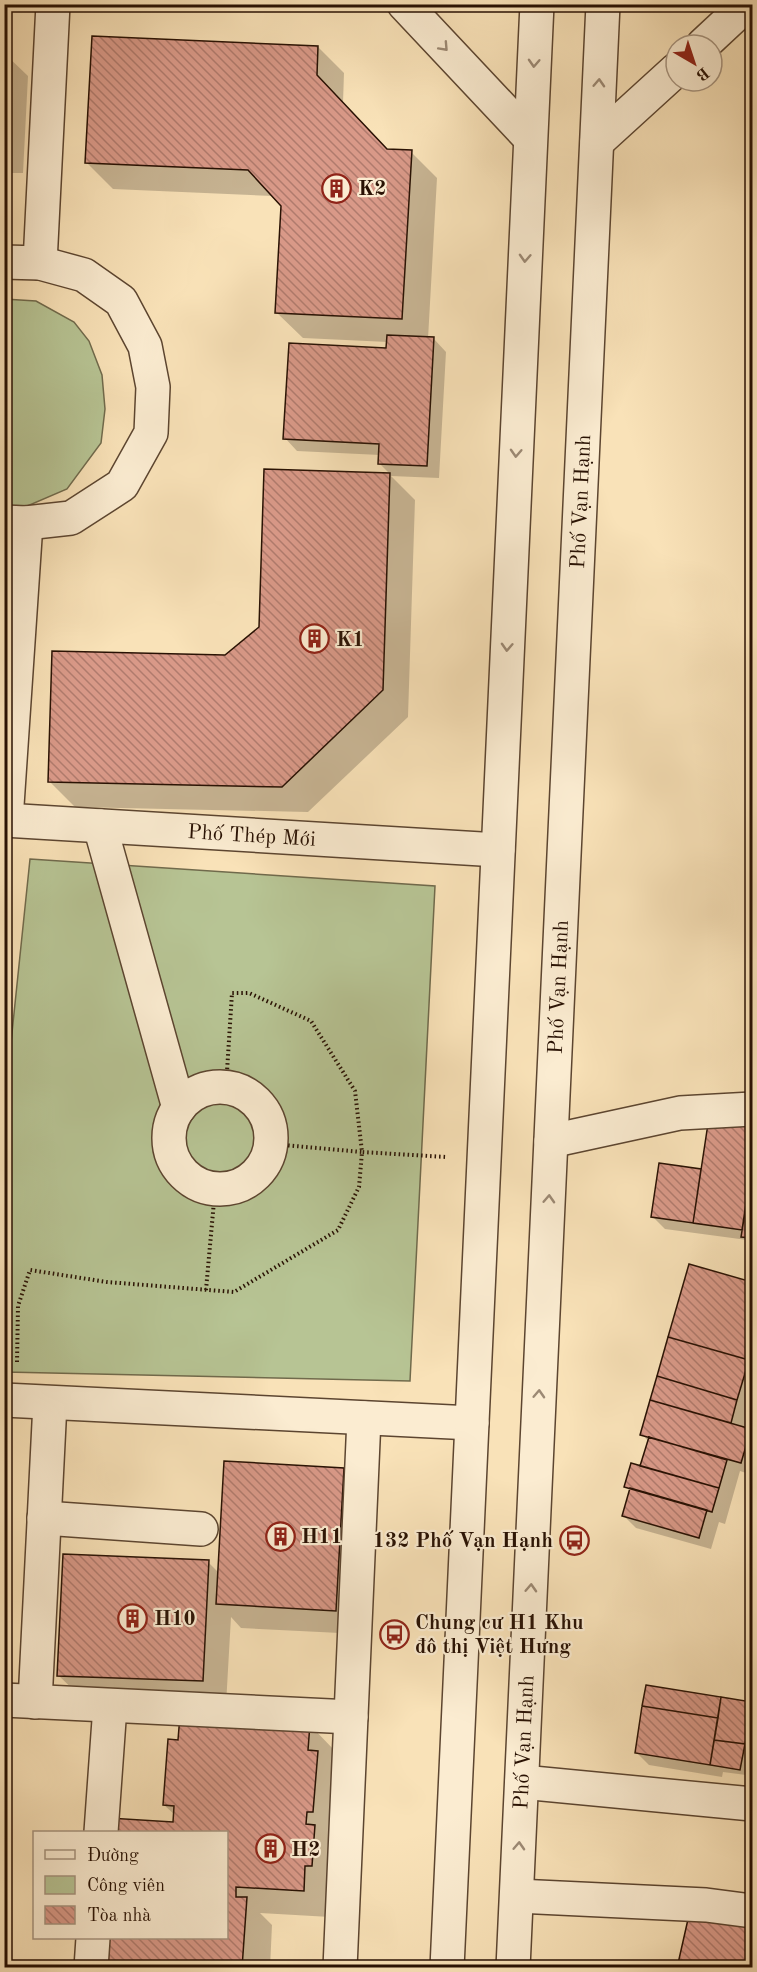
<svg xmlns="http://www.w3.org/2000/svg" width="757" height="1972" viewBox="0 0 757 1972" font-family="'Old Standard TT',serif">
  <style>
    .park { fill: #b7c494; stroke: #706a4c; stroke-width: 1.5 }
    .shadow { fill: #0003 }
    .building { fill: url(#building-back-hatch); stroke: #281103; stroke-width: 1.5 }
    .lines { fill: none; stroke-linecap: round; stroke-linejoin: round }
    .minor-casing { stroke: #5c4530; stroke-width: 36 }
    .path { stroke: #281103; stroke-width: 4; stroke-dasharray: 1.5 3; stroke-linecap: butt }
    .minor { stroke: #fbecd1; stroke-width: 33 }
    .oneway { stroke: #9c8974 }
    .labels { text-anchor: middle; stroke-width: 4.5; stroke-linejoin: round; paint-order: stroke }
    .poi-label { font-size: 21px; font-weight: bold; fill: #281103; stroke: #fbecd1; text-anchor: start }
    .street-label { font-size: 21px; fill: #281103; stroke: #fbecd1 }
  </style>
  <defs>
    <pattern id="building-back-hatch" width="6" height="6" patternUnits="userSpaceOnUse" patternTransform="scale(1.5)"><rect width="6" height="6" fill="#d99988"/><path d="M-1 5l2 2M0 0l6 6M5-1l2 2" fill="none" stroke="#b07b6d"/></pattern>
  </defs>
  <rect width="100%" height="100%" fill="#f9e2b8"/>
  <filter id="stains"><feTurbulence type="fractalNoise" baseFrequency=".00333" numOctaves="4"/><feColorMatrix values="0 0 0 0 .2 0 0 0 0 .09 0 0 0 0 .02 0 0 0 .5 -.17"/></filter>
  <radialGradient id="worn" r=".72"><stop offset=".6" stop-color="#630" stop-opacity="0"/><stop offset="1" stop-color="#630" stop-opacity=".3"/></radialGradient>
  <!-- park -->
  <path class="park" d="M 4,299 L 36,301 L 74,322 L 89,341 L 102,375 L 105,409 L 101,443 L 67,489 L 25,507 L 5,506 Z
    M 30,859 L 435,886 L 410,1381 L 5,1372 L 4,1110 Z"/>
  <!-- shadow -->
  <path class="shadow" d="M 318,47 L 344,73 L 343,103 L 388,151 L 411,152 L 437,178 L 428,339 L 434,339 L 446,352 L 439,478 L 391,476 L 415,500 L 408,717 L 308,812 L 75,807 L 49,781 L 225,656 L 261,627 L 390,474 L 379,463 L 380,455 L 297,451 L 285,438 L 388,350 L 388,342 L 303,338 L 276,312 L 282,206 L 273,196 L 113,189 L 87,163 Z
    M 4,53 L 28,76 L 23,173 L 4,173 Z
    M 4,567 L 12,574 L 4,665 Z
    M 752,1125 L 752,1243 L 747,1240 L 665,1229 L 652,1216 L 660,1164 L 702,1170 Z
    M 690,1266 L 752,1284 L 752,1402 L 745,1429 L 752,1433 L 752,1475 L 740,1471 L 725,1524 L 719,1522 L 711,1549 L 636,1528 L 623,1515 L 630,1491 L 626,1487 L 641,1468 L 649,1442 L 642,1434 Z
    M 344,1469 L 368,1493 L 360,1634 L 241,1628 L 231,1617 L 226,1705 L 83,1699 L 58,1675 L 208,1562 L 219,1573 Z
    M 751,1703 L 752,1738 L 746,1775 L 723,1772 L 722,1777 L 649,1765 L 636,1752 Z
    M 310,1725 L 336,1752 L 330,1917 L 260,1913 L 272,1925 L 270,1968 L 104,1968 L 96,1938 L 226,1938 L 226,1832 L 109,1832 L 175,1824 L 175,1815 L 164,1805 L 179,1741 Z
    M 752,1921 L 752,1968 L 679,1968 Z"/>
  <!-- building -->
  <path class="building" d="M 92,36 L 318,46 L 317,75 L 387,149 L 412,150 L 402,319 L 275,313 L 281,206 L 248,170 L 85,163 Z
    M 387,335 L 434,337 L 427,466 L 378,464 L 379,444 L 283,439 L 289,343 L 386,348 Z
    M 264,469 L 390,473 L 383,690 L 282,787 L 48,782 L 52,651 L 225,655 L 259,627 Z
    M 709,1117 L 752,1123 L 752,1163 L 742,1230 L 693,1223 Z
    M 659,1163 L 701,1169 L 693,1223 L 651,1217 Z
    M 751,1176 L 752,1176 L 752,1238 L 741,1237 Z
    M 689,1264 L 752,1282 L 752,1347 L 749,1360 L 668,1337 Z
    M 668,1337 L 749,1360 L 737,1400 L 657,1376 Z
    M 657,1376 L 737,1400 L 731,1423 L 650,1400 Z
    M 650,1400 L 751,1429 L 741,1463 L 640,1435 Z
    M 649,1437 L 727,1460 L 719,1488 L 640,1466 Z
    M 224,1461 L 344,1468 L 336,1611 L 216,1604 Z
    M 631,1463 L 719,1488 L 712,1512 L 624,1487 Z
    M 630,1488 L 707,1510 L 699,1538 L 622,1516 Z
    M 63,1554 L 209,1560 L 203,1681 L 57,1676 Z
    M 646,1685 L 721,1697 L 718,1718 L 642,1706 Z
    M 721,1697 L 752,1702 L 745,1744 L 714,1740 Z
    M 642,1706 L 718,1718 L 710,1765 L 635,1753 Z
    M 180,1715 L 310,1724 L 308,1750 L 318,1751 L 313,1812 L 307,1812 L 306,1824 L 315,1825 L 312,1866 L 305,1866 L 304,1891 L 236,1887 L 236,1897 L 247,1897 L 242,1968 L 102,1968 L 94,1938 L 226,1938 L 226,1832 L 107,1832 L 109,1818 L 173,1822 L 174,1806 L 163,1805 L 168,1739 L 178,1740 Z
    M 714,1740 L 745,1744 L 740,1770 L 710,1765 Z
    M 691,1906 L 752,1919 L 752,1968 L 677,1968 Z"/>
  <g class="lines">
    <defs>
      <g id="minor">
        <path d="M 404,4 L 530,138"/>
        <path d="M 703,45 L 747,4"/>
        <path d="M 597,142 L 676,70"/>
        <path d="M 4,262 L 40,263 L 84,275 L 121,301 L 145,346 L 153,387 L 151,433 L 122,485 L 71,518 L 26,523 L 4,522"/>
        <path d="M 40,263 L 53,4"/>
        <path id="s1" d="M 4,820 L 498,850"/>
        <path d="M 6,820 L 26,523"/>
        <path d="M 100,826 L 179,1108"/>
        <circle cx="220" cy="1138" r="51"/>
        <path d="M 551,1141 L 680,1113 L 752,1109"/>
        <path d="M 4,1400 L 472,1423"/>
        <path d="M 44,1518 L 201,1529"/>
        <path d="M 4,1700 L 351,1717"/>
        <path d="M 35,1702 L 50,1403"/>
        <path d="M 522,1782 L 752,1804"/>
        <path d="M 101,1832 L 110,1706"/>
        <path d="M 517,1896 L 706,1905 L 752,1911"/>
        <path d="M 91,1968 L 93,1938"/>
        <path d="M 340,1968 L 364,1418"/>
        <path d="M 447,1968 L 537,4"/>
        <path id="s2" d="M 513,1968 L 603,4"/>
      </g>
    </defs>
    <!-- minor casing -->
    <use href="#minor" class="minor-casing"/>
    <!-- path -->
    <path class="path" d="M 226,1087 L 232,993 L 249,993 L 311,1021 L 355,1091 L 362,1152 L 446,1157
      M 206,1290 L 215,1190
      M 17,1362 L 18,1306 L 30,1270 L 107,1282 L 234,1292 L 338,1230 L 359,1187 L 362,1152 L 272,1144"/>
    <!-- minor -->
    <use href="#minor" class="minor"/>
  </g>
  <!-- one-way arrows -->
  <defs><path id="oneway-chevron" d="M-2-3.5L2.5 0L-2 3.5" fill="none" stroke-width="1.6" stroke-linecap="round" stroke-linejoin="round" transform="scale(1.5)"/></defs>
  <g class="oneway">
    <use href="#oneway-chevron" transform="translate(444 47) rotate(47)"/>
    <use href="#oneway-chevron" transform="translate(534 63) rotate(93)"/>
    <use href="#oneway-chevron" transform="translate(599 83) rotate(-87)"/>
    <use href="#oneway-chevron" transform="translate(525 258) rotate(93)"/>
    <use href="#oneway-chevron" transform="translate(516 453) rotate(93)"/>
    <use href="#oneway-chevron" transform="translate(507 647) rotate(93)"/>
    <use href="#oneway-chevron" transform="translate(549 1199) rotate(-87)"/>
    <use href="#oneway-chevron" transform="translate(539 1394) rotate(-87)"/>
    <use href="#oneway-chevron" transform="translate(531 1588) rotate(-87)"/>
    <use href="#oneway-chevron" transform="translate(519 1846) rotate(-87)"/>
  </g>
  <!-- icons -->
  <defs>
    <symbol id="building-ring" viewBox="-11 -11 22 22"><circle r="9.5" fill="#fbecd1" stroke="#8f2418" stroke-width="1.5"/><path d="M-4-6H4V6H1V3H-1V6H-4ZM-2.5-4.3h1.7v1.8h-1.7ZM.8-4.3h1.7v1.8H.8ZM-2.5-1h1.7V.8h-1.7ZM.8-1h1.7V.8H.8Z" fill="#8f2418"/></symbol>
    <symbol id="bus-ring" viewBox="-11 -11 22 22"><circle r="9.5" fill="#fbecd1" stroke="#8f2418" stroke-width="1.5"/><path d="M-5-6H5V4H4V6H2V4H-2V6H-4V4H-5ZM-3.5-4V0h7V-4ZM-3.5 1.2v1.5H-2V1.2ZM2 1.2v1.5H3.5V1.2Z" fill="#8f2418"/></symbol>
  </defs>
  <g fill-rule="evenodd">
    <use href="#building-ring" x="320" y="172" width="33" height="33"/>
    <use href="#building-ring" x="298" y="622" width="33" height="33"/>
    <use href="#building-ring" x="264" y="1520" width="33" height="33"/>
    <use href="#bus-ring" x="558" y="1524" width="33" height="33"/>
    <use href="#building-ring" x="116" y="1602" width="33" height="33"/>
    <use href="#bus-ring" x="378" y="1618" width="33" height="33"/>
    <use href="#building-ring" x="254" y="1832" width="33" height="33"/>
  </g>
  <g class="labels">
    <!-- poi labels -->
    <g class="poi-label">
      <text x="358" y="195">K2</text>
      <text x="336" y="646">K1</text>
      <text x="301" y="1543">H11</text>
      <text x="553" y="1547" text-anchor="end">132 Phố Vạn Hạnh</text>
      <text x="154" y="1625">H10</text>
      <text x="415" y="1629">Chung cư H1 Khu<tspan x="415" dy="24">đô thị Việt Hưng</tspan></text>
      <text x="291" y="1856">H2</text>
    </g>
    <!-- street labels -->
    <g class="street-label">
      <text dy="7" stroke="none"><textPath href="#s2" startOffset="1468">Phố Vạn Hạnh</textPath></text>
      <text dy="7" stroke="none"><textPath href="#s1" startOffset="248">Phố Thép Mới</textPath></text>
      <text dy="7" stroke="none"><textPath href="#s2" startOffset="982">Phố Vạn Hạnh</textPath></text>
      <text dy="7" stroke="none"><textPath href="#s2" startOffset="226">Phố Vạn Hạnh</textPath></text>
    </g>
  </g>
  <!-- margin -->
  <rect width="757" height="1972" fill="none" stroke="#f9e2b8" stroke-width="24"/>
  <rect x="6" y="6" width="745" height="1960" fill="none" stroke="#281103" stroke-width="3"/>
  <rect x="12" y="12" width="733" height="1948" fill="none" stroke="#281103" stroke-width="1.5"/>
  <!-- legend -->
  <rect x="33" y="1831" width="195" height="108" fill="#fbecd1" stroke="#a7947f" stroke-width="1.5"/>
  <rect x="45" y="1850" width="30" height="9" fill="#fbecd1" stroke="#a7947f" stroke-width="1.5"/>
  <text x="87" y="1861" font-size="18" fill="#281103">Đường</text>
  <rect x="45" y="1876" width="30" height="18" fill="#b7c494" stroke="#a7947f" stroke-width="1.5"/>
  <text x="87" y="1891" font-size="18" fill="#281103">Công viên</text>
  <rect x="45" y="1906" width="30" height="18" fill="url(#building-back-hatch)" stroke="#a7947f" stroke-width="1.5"/>
  <text x="87" y="1921" font-size="18" fill="#281103">Tòa nhà</text>
  <!-- north arrow -->
  <g transform="translate(694 63) rotate(141)"><circle r="28" fill="#fbecd1" stroke="#a7947f" stroke-width="1.5"/>
  <path d="M0-4.5L10 22L0 15L-10 22Z" fill="#8f2418"/>
  <text y="-9" font-size="16" font-weight="bold" text-anchor="middle" fill="#281103">B</text>
  </g>
  <rect width="100%" height="100%" filter="url(#stains)"/>
  <rect width="100%" height="100%" fill="url(#worn)"/>
</svg>
